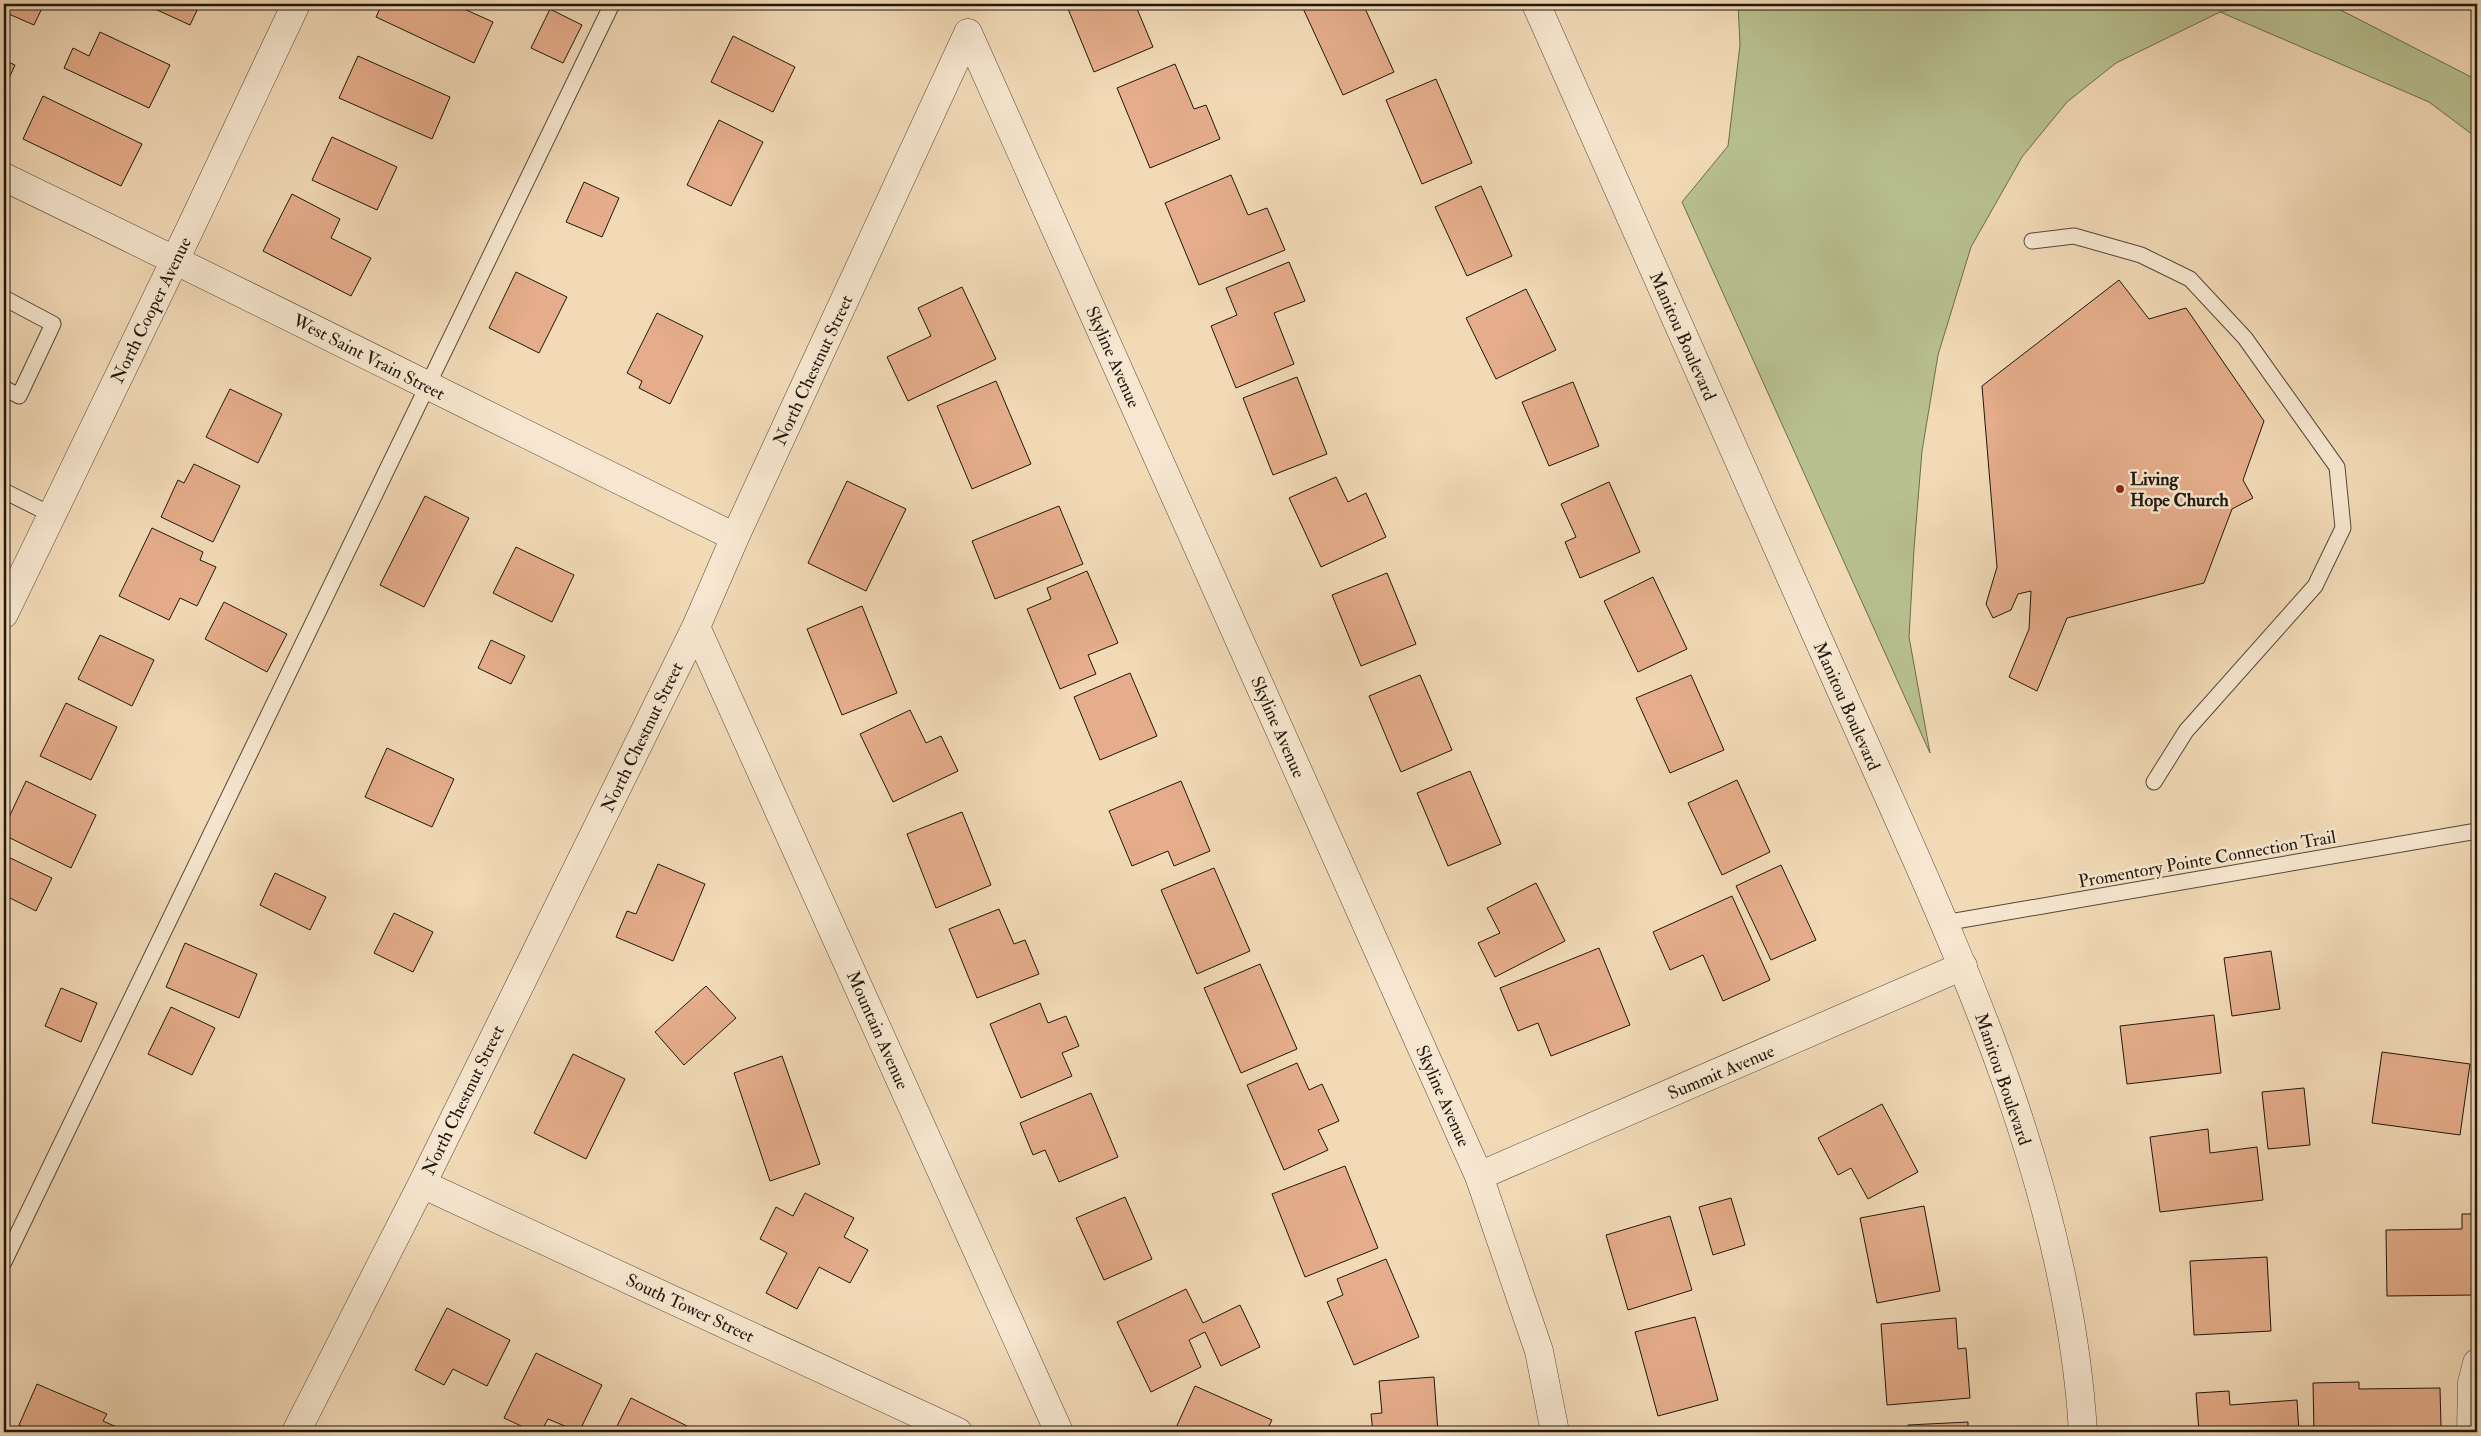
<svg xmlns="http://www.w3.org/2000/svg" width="2481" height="1436" viewBox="0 0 2481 1436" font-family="'IM FELL Double Pica',serif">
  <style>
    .green { fill: #b8c090; stroke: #6c6c4e }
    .building { fill: #e5ad8b; stroke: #1f170d }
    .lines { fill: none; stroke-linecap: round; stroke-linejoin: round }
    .service-casing { stroke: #544838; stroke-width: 17 }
    .minor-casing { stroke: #544838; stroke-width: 29 }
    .tertiary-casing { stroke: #544838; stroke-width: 29 }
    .service { stroke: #f7e7d0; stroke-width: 15 }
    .minor { stroke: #f7e7d0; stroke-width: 28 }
    .tertiary { stroke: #f7e7d0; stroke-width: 28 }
    .poi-dot { fill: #8f2418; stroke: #f7e7d0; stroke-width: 2 }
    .labels { text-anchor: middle; stroke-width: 5; stroke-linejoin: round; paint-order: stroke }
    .street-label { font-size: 18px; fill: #1f170d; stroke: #f7e7d0 }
    .poi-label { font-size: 18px; font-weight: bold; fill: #1f170d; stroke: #f7e7d0; text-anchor: start }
  </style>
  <rect width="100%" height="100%" fill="#f2dab7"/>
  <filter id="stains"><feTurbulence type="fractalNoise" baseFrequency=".004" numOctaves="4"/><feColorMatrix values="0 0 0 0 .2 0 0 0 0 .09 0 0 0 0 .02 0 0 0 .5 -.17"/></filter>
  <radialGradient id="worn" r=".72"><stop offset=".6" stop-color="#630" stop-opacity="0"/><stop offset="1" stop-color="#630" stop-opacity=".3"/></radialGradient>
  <!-- green -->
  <path class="green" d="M 1738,4 L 2215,4 L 2221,12 L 2251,4 L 2329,4 L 2477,80 L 2477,138 L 2429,102 L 2220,12 L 2116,63 L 2067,102 L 2022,157 L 1971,247 L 1938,355 L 1922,451 L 1914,549 L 1909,637 L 1930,753 L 1682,202 L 1728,146 L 1740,45 Z"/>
  <!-- building -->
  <path class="building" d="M 5,4 L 44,4 L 34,25 L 4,12 Z
    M 144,4 L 200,4 L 190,25 Z
    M 382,4 L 453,4 L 493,22 L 474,63 L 376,17 Z
    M 1066,4 L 1135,4 L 1153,47 L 1094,72 Z
    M 1301,4 L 1363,4 L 1394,72 L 1343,95 Z
    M 550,9 L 582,25 L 563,63 L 531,48 Z
    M 100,32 L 170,65 L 149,108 L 64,68 L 73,48 L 89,56 Z
    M 733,36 L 795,67 L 773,112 L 711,82 Z
    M 358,56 L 450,97 L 432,139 L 339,98 Z
    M 4,60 L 15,65 L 4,89 Z
    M 1175,64 L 1194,109 L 1206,105 L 1220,139 L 1150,168 L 1117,88 Z
    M 1436,79 L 1472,163 L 1422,184 L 1386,100 Z
    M 43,96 L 142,144 L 121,186 L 23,139 Z
    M 719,120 L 763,142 L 731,206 L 687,185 Z
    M 332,137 L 397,167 L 377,210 L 312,180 Z
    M 1231,175 L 1248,215 L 1267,208 L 1285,250 L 1199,285 L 1165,203 Z
    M 584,182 L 619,198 L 602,237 L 566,222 Z
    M 1481,186 L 1512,256 L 1467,276 L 1435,207 Z
    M 292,194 L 340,219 L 331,238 L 371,258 L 351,296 L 263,251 Z
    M 1289,262 L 1305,301 L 1274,313 L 1294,364 L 1236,388 L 1211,326 L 1237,315 L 1226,288 Z
    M 516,272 L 567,297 L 539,353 L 489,328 Z
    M 2119,280 L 2149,319 L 2186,308 L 2264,421 L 2243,480 L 2253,498 L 2232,509 L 2204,583 L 2067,618 L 2037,691 L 2009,677 L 2029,629 L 2031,591 L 2018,594 L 2011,610 L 1993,618 L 1986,604 L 1997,567 L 1982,386 Z
    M 962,287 L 996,359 L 908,401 L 887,357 L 931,336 L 918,308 Z
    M 1526,289 L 1556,350 L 1496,379 L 1466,318 Z
    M 657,313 L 703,336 L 670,404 L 639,388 L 642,381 L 627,373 Z
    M 1297,377 L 1327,454 L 1273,475 L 1243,398 Z
    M 996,381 L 1031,464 L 972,489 L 937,406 Z
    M 1573,382 L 1599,446 L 1549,466 L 1522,402 Z
    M 230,389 L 282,414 L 258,463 L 206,437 Z
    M 194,464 L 240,486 L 213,542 L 161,517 L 178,480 L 184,483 Z
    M 1336,477 L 1348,502 L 1366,493 L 1386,537 L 1321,567 L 1289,498 Z
    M 847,481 L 906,509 L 866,591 L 808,563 Z
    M 1609,482 L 1640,552 L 1580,578 L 1565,542 L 1576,537 L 1561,504 Z
    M 425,496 L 469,518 L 424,607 L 380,585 Z
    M 1059,506 L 1083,564 L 995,599 L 972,541 Z
    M 152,528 L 203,552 L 200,560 L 216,567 L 197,606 L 180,598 L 169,620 L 119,596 Z
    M 516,547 L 574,575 L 552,622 L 493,593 Z
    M 1087,571 L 1118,643 L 1088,655 L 1096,674 L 1060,689 L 1027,609 L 1051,599 L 1047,588 Z
    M 1387,573 L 1416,644 L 1361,666 L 1332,595 Z
    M 1653,577 L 1687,649 L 1638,672 L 1604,601 Z
    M 224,602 L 287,634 L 267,672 L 205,639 Z
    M 862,606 L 897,693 L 842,715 L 807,629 Z
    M 100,635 L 154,660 L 132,706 L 78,679 Z
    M 491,640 L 525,656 L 511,684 L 478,668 Z
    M 1130,673 L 1157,736 L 1100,760 L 1074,697 Z
    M 1420,675 L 1452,750 L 1401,772 L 1369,696 Z
    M 1691,675 L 1724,750 L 1670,773 L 1636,698 Z
    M 66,703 L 117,727 L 91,780 L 40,756 Z
    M 910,710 L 926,743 L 941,736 L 958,771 L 893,802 L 860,734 Z
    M 387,748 L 454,779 L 432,827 L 365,797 Z
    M 1470,771 L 1501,844 L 1448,866 L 1417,793 Z
    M 1737,780 L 1770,852 L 1722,875 L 1688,803 Z
    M 26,781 L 96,815 L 71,868 L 4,835 L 4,828 Z
    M 1181,781 L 1210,851 L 1174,866 L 1168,851 L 1132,866 L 1109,811 Z
    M 962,812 L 991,885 L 936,908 L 907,834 Z
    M 4,855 L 52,878 L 36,911 L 4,895 Z
    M 658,864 L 705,884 L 673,961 L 616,937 L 627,911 L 636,914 Z
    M 1781,865 L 1816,940 L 1771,960 L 1736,886 Z
    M 1214,868 L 1250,951 L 1197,974 L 1161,890 Z
    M 275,873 L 326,897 L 310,930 L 260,905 Z
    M 1536,883 L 1565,941 L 1495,977 L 1478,943 L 1500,933 L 1487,908 Z
    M 1732,896 L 1770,980 L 1723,1001 L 1703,955 L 1670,970 L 1653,932 Z
    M 999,909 L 1014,944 L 1025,940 L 1039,974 L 977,998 L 949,929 Z
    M 394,913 L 433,932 L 413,972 L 374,953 Z
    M 185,943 L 257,974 L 239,1018 L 166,987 Z
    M 1599,948 L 1630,1025 L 1551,1056 L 1538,1023 L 1518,1031 L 1500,988 Z
    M 2271,951 L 2280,1009 L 2232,1016 L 2224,958 Z
    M 1260,964 L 1297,1049 L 1241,1073 L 1204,988 Z
    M 706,986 L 736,1018 L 684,1065 L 655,1032 Z
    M 61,988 L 97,1003 L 81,1042 L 45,1026 Z
    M 1040,1003 L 1048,1023 L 1066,1016 L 1079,1046 L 1062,1053 L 1072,1076 L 1021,1098 L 990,1024 Z
    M 171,1007 L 215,1028 L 192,1075 L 148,1054 Z
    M 2214,1015 L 2221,1073 L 2127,1084 L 2120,1026 Z
    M 2382,1052 L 2470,1064 L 2460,1135 L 2372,1123 Z
    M 573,1054 L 625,1079 L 586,1159 L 534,1133 Z
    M 782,1056 L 820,1164 L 770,1181 L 734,1073 Z
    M 1297,1063 L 1309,1090 L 1322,1084 L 1339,1121 L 1318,1130 L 1328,1150 L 1284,1170 L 1247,1085 Z
    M 2304,1088 L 2310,1145 L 2268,1149 L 2262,1092 Z
    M 1091,1093 L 1118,1157 L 1059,1182 L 1045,1150 L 1033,1155 L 1020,1123 Z
    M 1882,1104 L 1918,1172 L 1868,1199 L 1851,1168 L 1838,1175 L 1818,1138 Z
    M 2208,1129 L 2210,1153 L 2257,1147 L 2263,1200 L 2160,1212 L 2150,1137 Z
    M 1345,1166 L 1378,1248 L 1305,1277 L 1272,1194 Z
    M 805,1193 L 854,1218 L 844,1237 L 868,1250 L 850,1283 L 819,1267 L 797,1309 L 766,1293 L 787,1253 L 760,1239 L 776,1207 L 793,1216 Z
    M 1125,1197 L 1152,1259 L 1104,1280 L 1076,1218 Z
    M 1731,1198 L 1745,1245 L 1713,1255 L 1699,1207 Z
    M 1924,1206 L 1940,1291 L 1877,1303 L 1860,1218 Z
    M 2462,1214 L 2477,1214 L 2477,1295 L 2387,1296 L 2386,1230 L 2462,1229 Z
    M 1670,1216 L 1692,1290 L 1628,1310 L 1606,1235 Z
    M 2267,1257 L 2271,1331 L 2194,1335 L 2190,1261 Z
    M 1386,1259 L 1419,1337 L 1354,1365 L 1327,1302 L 1343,1295 L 1337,1279 Z
    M 1186,1289 L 1203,1323 L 1240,1305 L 1260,1347 L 1221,1366 L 1205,1332 L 1189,1340 L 1201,1367 L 1151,1392 L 1117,1322 Z
    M 447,1308 L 510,1340 L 487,1386 L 453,1369 L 444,1385 L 415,1370 Z
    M 1695,1317 L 1718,1400 L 1658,1416 L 1635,1332 Z
    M 1956,1318 L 1958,1349 L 1966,1348 L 1970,1398 L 1887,1405 L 1881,1324 Z
    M 536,1353 L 602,1385 L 579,1432 L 548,1419 L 541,1432 L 534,1432 L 504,1418 Z
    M 1434,1377 L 1438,1432 L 1373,1432 L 1371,1414 L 1382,1413 L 1379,1381 Z
    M 2359,1382 L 2359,1389 L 2440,1388 L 2441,1427 L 2411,1427 L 2411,1432 L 2314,1432 L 2313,1383 Z
    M 37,1384 L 107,1414 L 103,1421 L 128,1432 L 36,1432 L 19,1425 Z
    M 1195,1386 L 1272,1420 L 1266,1432 L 1174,1432 Z
    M 2229,1391 L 2230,1405 L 2297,1400 L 2299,1432 L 2199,1432 L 2196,1393 Z
    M 631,1398 L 699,1432 L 614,1432 Z
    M 1968,1422 L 1968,1432 L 1908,1432 L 1908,1425 Z"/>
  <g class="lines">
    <defs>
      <path id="service" d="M 2032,241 L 2074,236 L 2141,255 L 2190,279 L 2245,338 L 2337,467 L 2343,528 L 2315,586 L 2186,731 L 2154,782
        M 4,298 L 53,324 L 19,396 L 4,388
        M 4,491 L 52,515
        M 1944,923 L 2477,831
        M 4,1262 L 612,4"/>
      <path id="minor" d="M 968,33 L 1479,1176 L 1539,1351 L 1555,1432
        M 4,177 C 249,295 491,418 735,537
        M 4,614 L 189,231 L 296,4
        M 696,627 L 1059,1432
        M 1479,1176 L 1963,966
        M 422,1184 L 958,1432
        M 296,1432 L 422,1184 L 696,627 L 735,537 L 968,33
        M 2471,1432 L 2472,1383 L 2477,1363"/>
      <path id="tertiary" d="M 1536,4 C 1637,232 1738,460 1840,688 C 1945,925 2067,1169 2083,1432"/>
    </defs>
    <!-- service casing -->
    <use href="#service" class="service-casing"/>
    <!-- minor casing -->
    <use href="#minor" class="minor-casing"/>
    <!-- tertiary casing -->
    <use href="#tertiary" class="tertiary-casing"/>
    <!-- service -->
    <use href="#service" class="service"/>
    <!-- minor -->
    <use href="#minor" class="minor"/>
    <!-- tertiary -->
    <use href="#tertiary" class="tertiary"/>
  </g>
  <!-- markers -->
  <circle class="poi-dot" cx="2120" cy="489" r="5"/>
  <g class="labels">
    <!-- street labels -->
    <g class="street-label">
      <text transform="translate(151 310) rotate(-64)" y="6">North Cooper Avenue</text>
      <text transform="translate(1683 336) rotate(66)" y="6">Manitou Boulevard</text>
      <text transform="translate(369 357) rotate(27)" y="6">West Saint Vrain Street</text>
      <text transform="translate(1113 357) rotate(66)" y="6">Skyline Avenue</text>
      <text transform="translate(813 370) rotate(-65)" y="6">North Chestnut Street</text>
      <text transform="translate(1847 706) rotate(66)" y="6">Manitou Boulevard</text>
      <text transform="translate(1278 727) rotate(66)" y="6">Skyline Avenue</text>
      <text transform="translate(642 737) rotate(-64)" y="6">North Chestnut Street</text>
      <text transform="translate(2207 859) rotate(-10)" y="6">Promentory Pointe Connection Trail</text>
      <text transform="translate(878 1030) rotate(66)" y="6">Mountain Avenue</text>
      <text transform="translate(1721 1072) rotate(-23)" y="6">Summit Avenue</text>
      <text transform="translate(2003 1079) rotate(71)" y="6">Manitou Boulevard</text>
      <text transform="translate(1443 1096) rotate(66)" y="6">Skyline Avenue</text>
      <text transform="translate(463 1100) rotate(-64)" y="6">North Chestnut Street</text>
      <text transform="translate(690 1308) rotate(25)" y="6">South Tower Street</text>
    </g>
    <!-- poi labels -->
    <g class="poi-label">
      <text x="2130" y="485">Living<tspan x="2130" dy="21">Hope Church</tspan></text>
    </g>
  </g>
  <!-- margin -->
  <rect width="2481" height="1436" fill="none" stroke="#f2dab7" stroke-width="20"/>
  <rect x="5" y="5" width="2471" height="1426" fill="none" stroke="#1f170d" stroke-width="2.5"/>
  <rect x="10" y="10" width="2461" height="1416" fill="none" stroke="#1f170d"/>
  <rect width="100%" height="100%" filter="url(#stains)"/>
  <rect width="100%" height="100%" fill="url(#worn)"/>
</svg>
